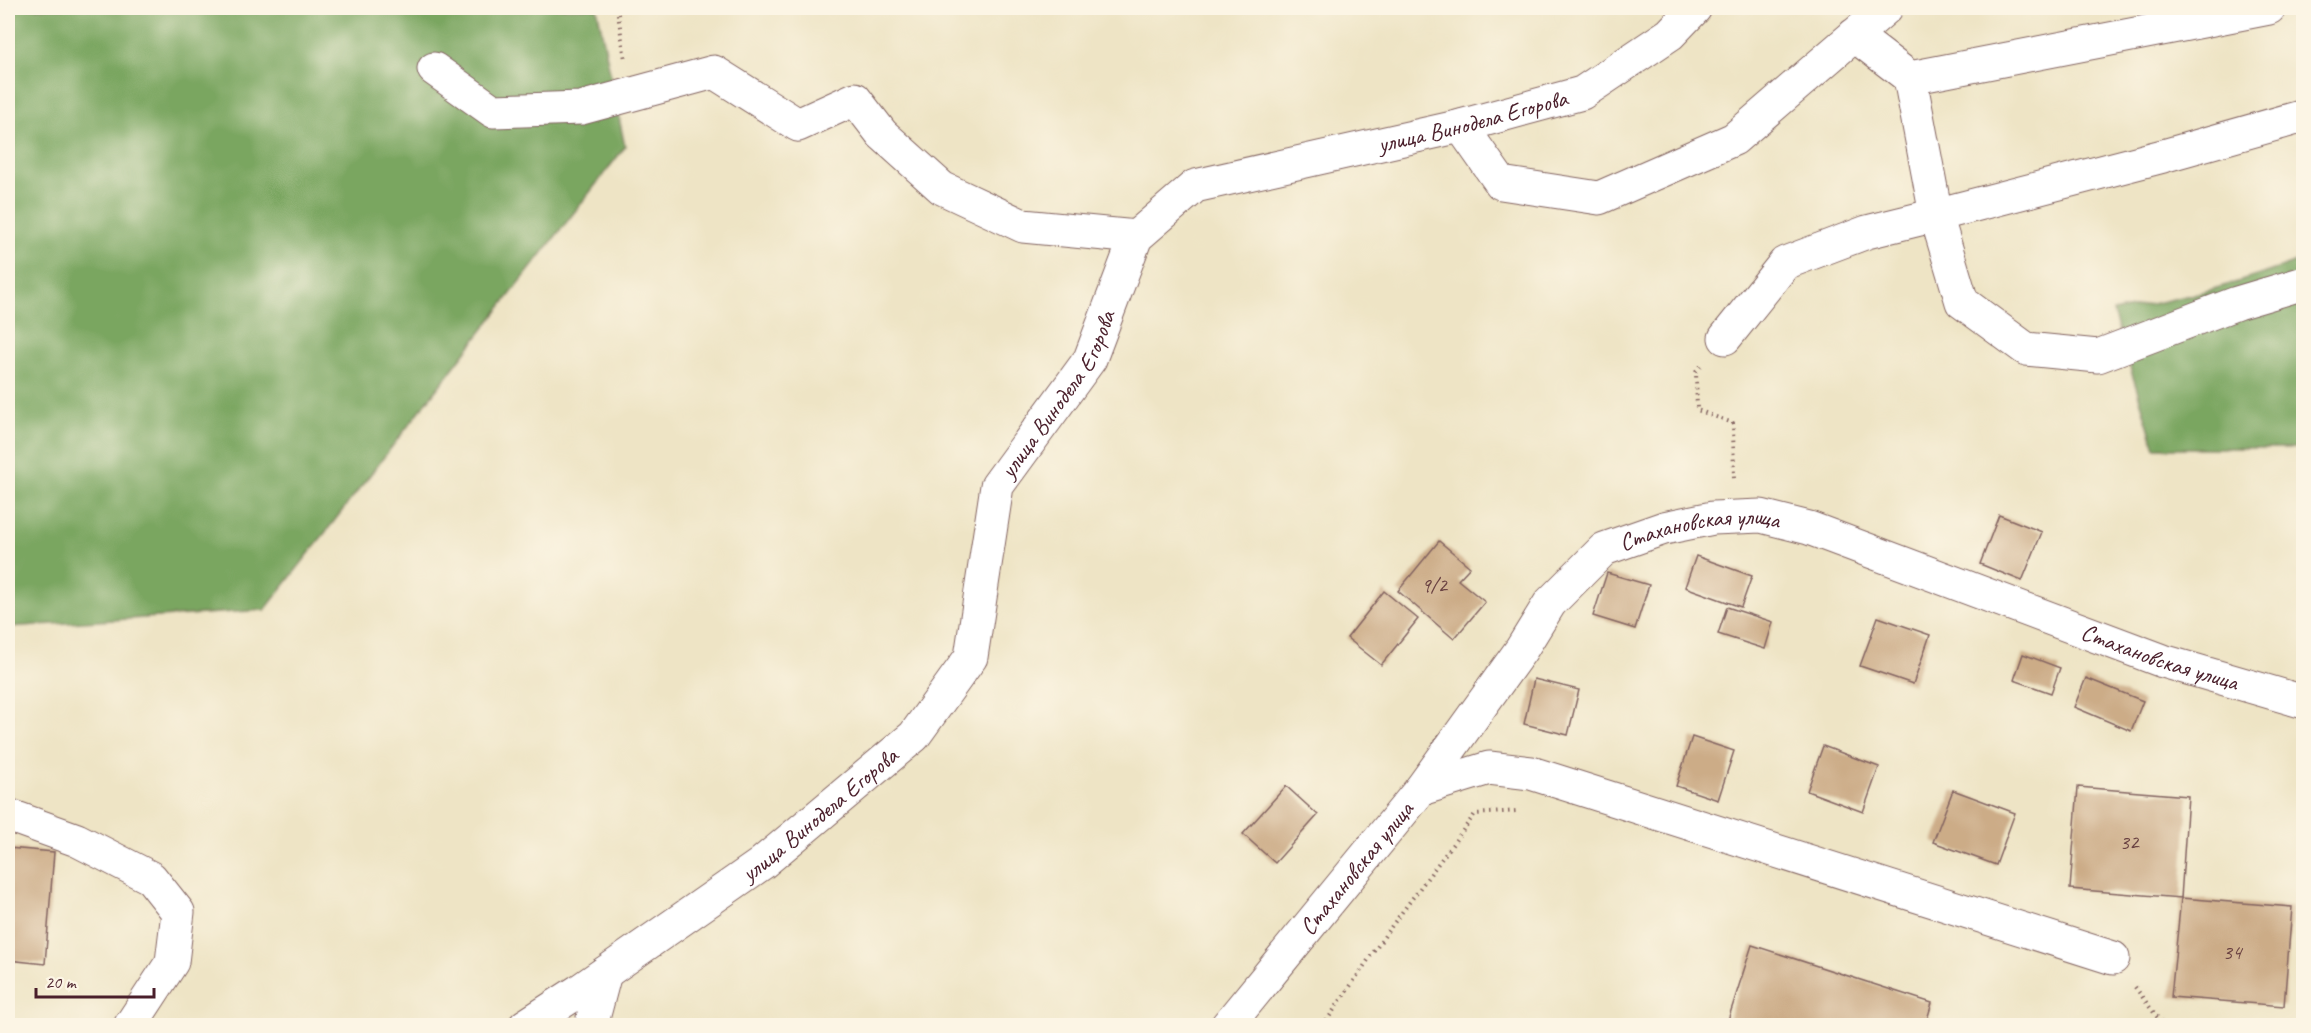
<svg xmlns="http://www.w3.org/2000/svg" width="2311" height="1033" viewBox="0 0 2311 1033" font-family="Caveat,sans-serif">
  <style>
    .forest { fill: #7aa660; stroke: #626246; stroke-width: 1.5 }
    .building { fill: #ccac87 }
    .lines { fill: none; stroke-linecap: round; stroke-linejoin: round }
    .minor-casing { stroke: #836461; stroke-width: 35 }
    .major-casing { stroke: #836461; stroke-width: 35 }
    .path { stroke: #836461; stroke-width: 4; stroke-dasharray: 1.5 4.5; stroke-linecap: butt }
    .minor { stroke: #fff; stroke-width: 33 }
    .major { stroke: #fff; stroke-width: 33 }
    .labels { text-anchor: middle; stroke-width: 5; stroke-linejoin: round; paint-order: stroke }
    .number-label { font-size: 21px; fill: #6a4242 }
    .street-label { font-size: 24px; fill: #4a1f2b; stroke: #fcf5e5 }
  </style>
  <rect width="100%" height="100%" fill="#fcf5e5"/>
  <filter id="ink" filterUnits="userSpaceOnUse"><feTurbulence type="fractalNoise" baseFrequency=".0167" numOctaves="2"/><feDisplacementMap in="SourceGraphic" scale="12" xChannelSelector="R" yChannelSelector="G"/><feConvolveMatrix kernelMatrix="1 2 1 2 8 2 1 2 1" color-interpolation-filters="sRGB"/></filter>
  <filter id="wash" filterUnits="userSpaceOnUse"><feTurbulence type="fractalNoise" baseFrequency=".008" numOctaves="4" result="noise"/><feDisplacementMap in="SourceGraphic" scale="24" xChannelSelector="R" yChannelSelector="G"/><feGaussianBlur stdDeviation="1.35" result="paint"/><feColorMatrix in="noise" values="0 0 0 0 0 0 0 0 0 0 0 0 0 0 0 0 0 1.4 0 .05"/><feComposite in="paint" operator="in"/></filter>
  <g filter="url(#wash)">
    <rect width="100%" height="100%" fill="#eee4c5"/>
    <!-- forest -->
    <path class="forest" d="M 8,8 L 597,8 L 625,147 L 265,610 L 8,627 Z
      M 2303,259 L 2303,448 L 2155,448 L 2113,312 C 2178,299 2242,284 2303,259 Z"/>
    <g id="blocks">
      <!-- building -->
      <path class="building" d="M 1999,515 L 2042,532 L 2022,581 L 1980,564 Z
        M 1439,541 L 1470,567 L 1458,580 L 1485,602 L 1454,639 L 1398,591 Z
        M 1696,556 L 1752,576 L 1741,607 L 1685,587 Z
        M 1607,573 L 1649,585 L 1635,629 L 1593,616 Z
        M 1384,591 L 1418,619 L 1381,665 L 1347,638 Z
        M 1727,607 L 1773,622 L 1765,649 L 1718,634 Z
        M 1878,617 L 1930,635 L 1913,684 L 1860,666 Z
        M 2023,654 L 2060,668 L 2051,693 L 2014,680 Z
        M 2086,678 L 2143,701 L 2131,731 L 2074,707 Z
        M 1534,679 L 1579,690 L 1568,735 L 1524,724 Z
        M 1692,737 L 1734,751 L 1718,800 L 1676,786 Z
        M 1823,746 L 1879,767 L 1863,812 L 1807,791 Z
        M 1286,786 L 1318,815 L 1275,863 L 1243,834 Z
        M 2078,787 L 2188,796 L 2181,898 L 2070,889 Z
        M 1953,790 L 2015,813 L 1996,865 L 1933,842 Z
        M 8,848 L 54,852 L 45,964 L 8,960 Z
        M 2181,898 L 2292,907 L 2284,1006 L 2171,997 Z
        M 1752,945 L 1932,1003 L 1925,1026 L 1745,1026 L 1728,1020 Z"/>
    </g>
  </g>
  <g filter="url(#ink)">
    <use href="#blocks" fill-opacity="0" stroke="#836461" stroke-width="1.5"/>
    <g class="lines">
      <defs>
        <path id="minor" d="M 1854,35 L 1910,78 L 2269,8
          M 434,69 L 493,111 L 581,108 L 714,72 L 798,125 L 855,99 L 882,134 L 942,188 L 1023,226 L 1136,237
          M 2304,116 L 2163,156 L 1936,215 L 1962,302 L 2026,349 L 2098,356 L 2237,303 L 2304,283
          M 1461,126 L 1501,183 L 1599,198 L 1734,139 L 1886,8
          M 1725,338 L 1785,263 L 1867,232 L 1936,215 L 1910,78
          M 1421,789 L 1489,768 L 1531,773 L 2113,958
          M 8,815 L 77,840 L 151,878 L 178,912 L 172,962 L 130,1026
          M 591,1026 L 605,973"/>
        <g id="major">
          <path id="s1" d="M 525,1026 L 579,991 L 761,864 L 914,736 L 971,657 L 997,486 L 1090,359 L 1136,237 L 1195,186 L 1461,126 L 1582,93 L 1670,34 L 1695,8"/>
          <path id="s2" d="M 1227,1026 L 1421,789 L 1521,650 L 1550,603 L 1604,549 L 1664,528 L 1713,518 L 1761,516 L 1809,528 L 2163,661 L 2304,702"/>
        </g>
      </defs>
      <!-- minor casing -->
      <use href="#minor" class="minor-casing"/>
      <!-- major casing -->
      <use href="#major" class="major-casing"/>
      <!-- path -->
      <path class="path" d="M 617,8 L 625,59
        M 1701,366 L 1696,371 L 1697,410 L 1733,423 L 1734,481
        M 2135,987 L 2163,1025 L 2170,1026
        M 1323,1026 L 1388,931 L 1475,814 L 1517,811"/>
      <!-- minor -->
      <use href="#minor" class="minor"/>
      <!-- major -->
      <use href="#major" class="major"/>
    </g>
  </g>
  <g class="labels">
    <!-- number labels -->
    <g class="number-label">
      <text x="1434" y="592">9/2</text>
      <text x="2129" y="849">32</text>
      <text x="2232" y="959">34</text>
    </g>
    <!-- street labels -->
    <g class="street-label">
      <text dy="8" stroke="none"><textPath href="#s1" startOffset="1407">улица Винодела Егорова</textPath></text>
      <text dy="8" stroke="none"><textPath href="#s1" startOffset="867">улица Винодела Егорова</textPath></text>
      <text dy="8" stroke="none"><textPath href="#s2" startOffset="708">Стахановская улица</textPath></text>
      <text dy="8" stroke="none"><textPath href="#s2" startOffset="1194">Стахановская улица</textPath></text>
      <text dy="8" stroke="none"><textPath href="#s1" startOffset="363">улица Винодела Егорова</textPath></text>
      <text dy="8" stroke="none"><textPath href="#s2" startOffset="204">Стахановская улица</textPath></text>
    </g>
  </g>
  <!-- margin -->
  <rect width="2311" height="1033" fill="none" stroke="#fcf5e5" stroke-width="30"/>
  <!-- scale -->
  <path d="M36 988v9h118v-9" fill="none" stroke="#4a1f2b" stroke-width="3"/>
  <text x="45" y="988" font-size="18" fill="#4a1f2b" stroke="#fcf5e5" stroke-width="4.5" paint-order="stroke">20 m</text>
</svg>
